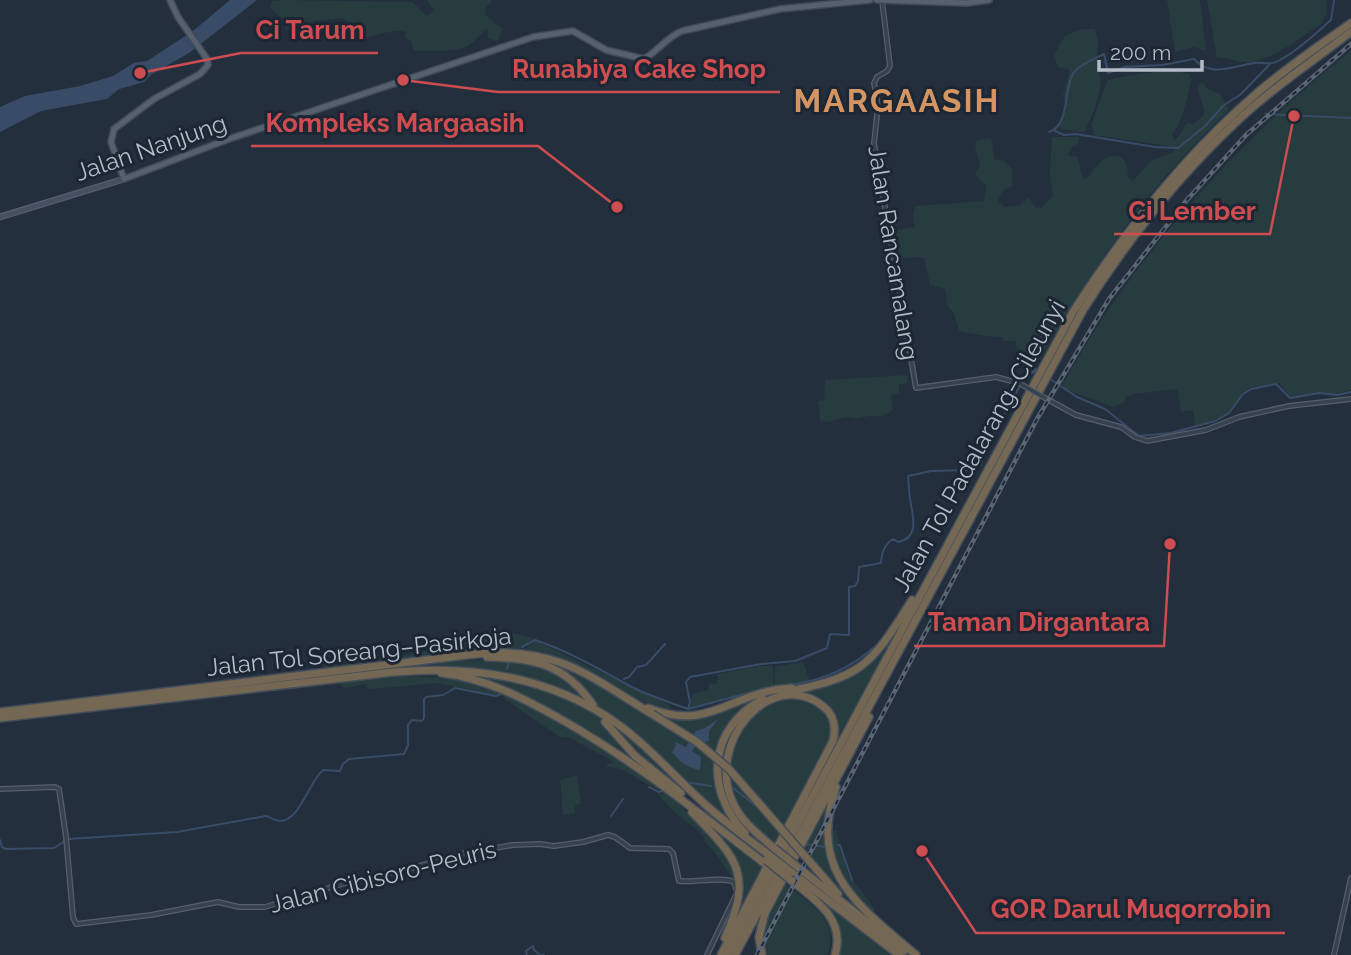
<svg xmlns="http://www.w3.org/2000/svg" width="1351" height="955" viewBox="0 0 1351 955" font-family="Raleway,sans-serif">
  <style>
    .green { fill: #263c3f }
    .water { fill: #394c67 }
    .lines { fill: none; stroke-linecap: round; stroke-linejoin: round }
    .stream { stroke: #394c67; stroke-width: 2 }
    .river { stroke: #394c67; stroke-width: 6 }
    .tertiary-casing { stroke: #565f6c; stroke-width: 6 }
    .secondary-casing { stroke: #565f6c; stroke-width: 7 }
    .primary-casing { stroke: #414a57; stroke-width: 8 }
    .motorway-casing { stroke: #434c59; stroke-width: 10 }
    .tertiary { stroke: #38414e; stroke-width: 3.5 }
    .secondary { stroke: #465061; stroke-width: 4.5 }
    .primary { stroke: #56606e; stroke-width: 5 }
    .motorway { stroke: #746855; stroke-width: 7 }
    .rail-casing { stroke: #5a6575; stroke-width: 4.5 }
    .rail { stroke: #1d2633; stroke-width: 2; stroke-dasharray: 5; stroke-linecap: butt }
    .tertiary-bridge-casing { stroke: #565f6c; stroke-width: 6; stroke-linecap: butt }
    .motorway-bridge-casing { stroke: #434c59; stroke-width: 10; stroke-linecap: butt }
    .tertiary-bridge { stroke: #38414e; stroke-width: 3.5 }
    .motorway-bridge { stroke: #746855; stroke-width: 7 }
    .labels { text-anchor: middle; stroke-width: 6; stroke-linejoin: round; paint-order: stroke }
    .street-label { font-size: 24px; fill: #b4bcc9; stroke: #1d2633 }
    .district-label { font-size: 32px; font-weight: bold; letter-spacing: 2px; fill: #d59563; stroke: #1d2633 }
    .leader { fill: none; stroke: #ce4d50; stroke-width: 2.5 }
    .callout-dot { fill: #ce4d50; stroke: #1d2633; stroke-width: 2.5 }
    .callout-label { font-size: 26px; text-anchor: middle; font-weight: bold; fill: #ce4d50; stroke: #1d2633; stroke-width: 6; stroke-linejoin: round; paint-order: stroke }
  </style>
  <rect width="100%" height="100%" fill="#242f3e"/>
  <!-- green -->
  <path class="green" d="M 285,0 L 412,2 L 427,16 L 434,11 L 427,0 L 492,0 L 485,9 L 486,16 L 503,29 L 497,41 L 488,38 L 487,28 C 482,33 476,40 470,44 C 457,54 430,50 414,51 L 411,41 L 405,38 L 406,32 C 393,28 377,36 363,38 L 360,25 L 349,25 L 343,18 L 313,21 L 309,29 L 299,31 L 286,29 L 282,18 L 270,8 L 272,1 Z
    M 1167,0 L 1200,0 L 1206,51 L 1194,47 L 1175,52 Z
    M 1207,0 L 1327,0 L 1326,14 L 1321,24 C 1298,39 1276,58 1249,62 C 1238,64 1229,56 1217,58 Z
    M 1081,29 L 1095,29 L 1098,42 L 1097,62 L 1101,84 L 1096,105 L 1085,132 L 1061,129 L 1059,127 L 1066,110 L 1063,95 L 1070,70 L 1058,67 L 1054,55 L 1065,36 Z
    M 1351,51 L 1351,390 L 1334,394 L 1316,393 L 1294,397 L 1288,395 L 1280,383 L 1252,387 L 1243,392 L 1227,414 L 1209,422 L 1195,426 L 1193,410 L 1181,412 L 1178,389 L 1133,394 L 1132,396 L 1126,396 L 1125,402 L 1113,407 L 1065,389 L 1062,385 C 1076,362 1089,338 1104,316 C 1172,216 1256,126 1351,51 Z
    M 1173,70 L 1188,74 L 1192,79 C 1186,97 1185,119 1172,134 L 1174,140 L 1179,136 L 1187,123 L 1193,124 L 1204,115 C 1206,104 1195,93 1199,84 L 1204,83 L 1207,89 L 1220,94 L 1229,110 C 1147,187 1093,267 1037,364 L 1028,358 L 1019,356 L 1015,341 L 1003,341 L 1002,337 C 993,338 969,333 959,331 L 953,311 L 948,307 L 945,289 L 930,285 L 924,257 L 899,258 L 892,231 L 915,227 L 913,214 L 916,206 L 984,201 L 986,186 L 975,174 L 980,166 L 975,147 L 977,141 L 988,138 L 992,140 L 994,159 L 1005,161 L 1012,170 L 1012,186 L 1003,191 L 998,200 L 1004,207 L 1019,206 L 1028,197 L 1036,208 L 1042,207 L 1053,196 L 1050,173 L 1052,137 L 1079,137 L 1079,143 L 1072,147 L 1068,155 L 1078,157 L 1081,173 L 1084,179 L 1090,176 C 1100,153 1129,144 1128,177 L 1133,181 L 1151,161 L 1175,151 L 1175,147 L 1094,135 L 1091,125 L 1107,81 C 1113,77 1162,71 1173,70 Z
    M 907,375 L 908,383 L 899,385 L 899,393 L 891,395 L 893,410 L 883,416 L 869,416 L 856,419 L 845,417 L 828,422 L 820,420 L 818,401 L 824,400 L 825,380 Z
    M 495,629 L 534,638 L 519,649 L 497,648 L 326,668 L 319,662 L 352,664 L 446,648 Z
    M 536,641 L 660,700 L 670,706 L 669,712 C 617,694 579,660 524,649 Z
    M 887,648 L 835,743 L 838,730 L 837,720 L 803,693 C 837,687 863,672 887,648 Z
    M 542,658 L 563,666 L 651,717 L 654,713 C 712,731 718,703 768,693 L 769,695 L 756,700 L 736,716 L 715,763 L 715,787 L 731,824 L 615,719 L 513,675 L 486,670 L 431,665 C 453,657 537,659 559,672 C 571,678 581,693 590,702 L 597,705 C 583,682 568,670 543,661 Z
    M 803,662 L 810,681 L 775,685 L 775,667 Z
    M 759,666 L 773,666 L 774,686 L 758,689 L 730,701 L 728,697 L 690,708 L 692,694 L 709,690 L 709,683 L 717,684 L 718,674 Z
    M 454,673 L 509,678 L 563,696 L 597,713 L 620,747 L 635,760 L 592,733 L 519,692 L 502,684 Z
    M 404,676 L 459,679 L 503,692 L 500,695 L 496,695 L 435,683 L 373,689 L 367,688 L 366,684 L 344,688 L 339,683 L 310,688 L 310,685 Z
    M 506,694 L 596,743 L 663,790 C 643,787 629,767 607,767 L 607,764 L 614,762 L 570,738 L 560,737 L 503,698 Z
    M 793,698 C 811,700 820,706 832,720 L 831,737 L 786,830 L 728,766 C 739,727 751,705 793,698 Z
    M 612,723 L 646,751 L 675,780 L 671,782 L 643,761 L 613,729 Z
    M 577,775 L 581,803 L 575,806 L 575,813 L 565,815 L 563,814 L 560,780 Z
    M 729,777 L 782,836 L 777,845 C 747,824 739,811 729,777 Z
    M 676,783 L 689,794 L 681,790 L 673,798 L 729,857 L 737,877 L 735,882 L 716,854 L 705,842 L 703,835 L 670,808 L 670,806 L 669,807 L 657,793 L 662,794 Z
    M 830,796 C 822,833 828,865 847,897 L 846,899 L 802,849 Z
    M 699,817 L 764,868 L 736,919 C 738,909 742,897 743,886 C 744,858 716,836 699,817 Z
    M 831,831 L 836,831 L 848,874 L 875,909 L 874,912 C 846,895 834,862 831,831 Z
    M 783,883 C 807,901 842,921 827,955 L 766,955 C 756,929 772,906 783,883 Z
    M 819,899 L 821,900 L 894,955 L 838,955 C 847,933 835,915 819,899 Z"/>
  <!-- water -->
  <path class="water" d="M 230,0 L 257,0 L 189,53 L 152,74 L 144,82 L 119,89 L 107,99 L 41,111 L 0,132 L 0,107 L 25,96 L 80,86 L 113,76 L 134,63 L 147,61 L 193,31 Z
    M 718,719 L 709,731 L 709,740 L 704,743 L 698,743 L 692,751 L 701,757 L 700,770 C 687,768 680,762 672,752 L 676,745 L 675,742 L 686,747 L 696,731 L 705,728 Z"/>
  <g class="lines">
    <!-- stream -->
    <path class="stream" d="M 1266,114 L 1351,118
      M 1055,131 L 1064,135 L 1076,134 L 1155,147 L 1178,148 L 1205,126 L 1224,105 L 1240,95 L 1269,65
      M 1049,132 C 1071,125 1063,86 1074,72 C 1081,64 1094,59 1104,54 L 1108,73 L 1125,67 L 1162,65 L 1194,59 C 1211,78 1233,66 1254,63 C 1263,62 1271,66 1280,60 C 1299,50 1316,33 1331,20 L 1334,0
      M 1050,379 L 1077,397 L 1105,409 L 1139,436 L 1171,433 L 1215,421 L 1229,413 L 1243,394 L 1251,389 L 1276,384 L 1290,398 L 1319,393 L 1337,395 L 1351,392
      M 522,647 L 535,640 C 569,651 600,670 632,687 C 650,696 669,702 688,709 L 690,702 L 686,682 L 690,677 L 761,664 L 795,661 L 827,648 L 830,634 L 849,635 L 849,587 L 855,586 L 858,581 L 859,567 L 881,563 C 882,552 884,545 893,539 L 898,542 C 918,538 914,520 911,505 C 909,496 909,486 908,476 L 931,471 L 969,470 L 981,465 L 985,444 L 993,435 L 1027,373
      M 507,669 L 509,662
      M 624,679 L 629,677 L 637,667 L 646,665 L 665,644
      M 789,685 C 825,680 851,668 878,644
      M 688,709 L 770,687
      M 685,782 L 711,786
      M 649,787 L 659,792 L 665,790
      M 733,788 L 760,809
      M 611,816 L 623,799
      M 0,840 L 2,847 L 6,849 L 54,848 L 68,839 L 177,832 L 266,816 C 270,817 275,821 281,821 C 300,820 310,780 323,770 L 340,771 L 343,764 L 349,759 L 404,754 L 408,745 L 408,725 L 412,720 L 422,721 L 424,718 L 424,699 L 426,697 L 443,695 L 455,688 L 496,696 L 504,693
      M 805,844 L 825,847
      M 838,845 L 840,845 L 852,880
      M 527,955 L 526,951 L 533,946 L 534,950 L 540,955
      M 542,955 L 544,955"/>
    <!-- river -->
    <path class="river" d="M 1027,373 L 1034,370"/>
    <defs>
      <path id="tertiary" d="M 882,0 L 890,66 L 887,71 L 877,77 L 874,83 L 878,106 L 874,143 L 916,388 L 996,377 L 1019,383
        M 1045,398 L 1076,415 L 1121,427 L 1135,437 L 1147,441 L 1206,430 L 1239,417 L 1289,406 L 1351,399
        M 0,789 L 55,787 L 59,789 L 66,837 L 73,917 L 76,924 L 151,915 L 218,902 L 239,907 L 265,907 L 352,881 L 416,867 L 465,853 L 513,845 L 540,844 L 554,846 L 583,842 L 608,835 L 615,837 L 630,848 L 669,849 L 673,853 L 679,881 C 694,883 723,876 734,882 L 736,889
        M 707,955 L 735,897
        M 1334,955 L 1351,878"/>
      <path id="secondary" d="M 0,217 L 124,179"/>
      <path id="primary" d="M 170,0 L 178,17 L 207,59 L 208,65 L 200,74 L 154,99 L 114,129 L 111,142 L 124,179 L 226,140 L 533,37 L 573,31 L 606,50 L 644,59 C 658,51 667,37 682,31 L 780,9 L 870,0
        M 877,0 L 967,3 L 989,0"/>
      <path id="motorway" d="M 487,657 C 534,658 565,664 593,705
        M 441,673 C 486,678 525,699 564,721 C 636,762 699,813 764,863
        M 781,693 C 861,677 869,669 912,600
        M 648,708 C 711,733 731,691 791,688
        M 0,712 L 476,654 C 556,646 588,675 652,714
        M 0,718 L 394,672 C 474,665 553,677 619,725 C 647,745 669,771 694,794 C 717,817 743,835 769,855
        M 605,722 L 635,756 L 681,793
        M 836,787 C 807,872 859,906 916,955
        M 692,812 C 738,860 753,873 725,938
        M 745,833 C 704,790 708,728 763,699
        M 811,863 L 838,894
        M 795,865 L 904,951
        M 791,872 L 899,955
        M 792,881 C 816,900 846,920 835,955
        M 721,955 L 833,741 C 836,728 835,716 824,707 C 771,664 703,744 734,805 C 743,823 759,835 774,848
        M 727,955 L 1073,312 C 1125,231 1183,157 1256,94 C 1286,68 1319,46 1351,23
        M 735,955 L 1083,310 C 1126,242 1175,180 1234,124 C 1270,90 1311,62 1351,32
        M 762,955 L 759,937 L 765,913 L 869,717"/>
    </defs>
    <!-- tertiary casing -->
    <use href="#tertiary" class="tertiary-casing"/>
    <!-- secondary casing -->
    <use href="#secondary" class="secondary-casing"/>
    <!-- primary casing -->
    <use href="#primary" class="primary-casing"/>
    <!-- motorway casing -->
    <use href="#motorway" class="motorway-casing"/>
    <!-- tertiary -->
    <use href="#tertiary" class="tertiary"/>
    <!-- secondary -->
    <use href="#secondary" class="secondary"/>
    <!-- primary -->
    <use href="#primary" class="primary"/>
    <!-- motorway -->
    <use href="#motorway" class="motorway"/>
    <defs>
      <path id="rail" d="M 757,955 L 1037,419 L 1109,299 L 1186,201 L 1246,135 L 1351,44"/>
    </defs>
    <!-- rail casing -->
    <use href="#rail" class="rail-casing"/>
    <!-- rail -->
    <use href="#rail" class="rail"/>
    <defs>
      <path id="tertiary-bridge" d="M 1019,383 L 1045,398"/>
      <path id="motorway-bridge" d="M 652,714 L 697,742 L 729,769 L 811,863
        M 774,848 L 795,865
        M 769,855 L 791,872
        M 766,860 L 792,881"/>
    </defs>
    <!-- tertiary-bridge casing -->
    <use href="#tertiary-bridge" class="tertiary-bridge-casing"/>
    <!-- motorway-bridge casing -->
    <use href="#motorway-bridge" class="motorway-bridge-casing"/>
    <!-- tertiary-bridge -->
    <use href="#tertiary-bridge" class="tertiary-bridge"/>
    <!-- motorway-bridge -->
    <use href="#motorway-bridge" class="motorway-bridge"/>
  </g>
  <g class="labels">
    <!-- street labels -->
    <g class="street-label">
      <text transform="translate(151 148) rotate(-19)" y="8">Jalan Nanjung</text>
      <text transform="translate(893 253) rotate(81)" y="8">Jalan Rancamalang</text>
      <text transform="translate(979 446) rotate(-61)" y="8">Jalan Tol Padalarang–Cileunyi</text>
      <text transform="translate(359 652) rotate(-6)" y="8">Jalan Tol Soreang–Pasirkoja</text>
      <text transform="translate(383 877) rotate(-14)" y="8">Jalan Cibisoro-Peuris</text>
    </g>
    <!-- district labels -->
    <g class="district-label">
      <text x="897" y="112">MARGAASIH</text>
    </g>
  </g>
  <!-- callouts -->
  <path class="leader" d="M140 73L241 53H378M403 80L498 92H780M617 207L538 146H251M1294 116L1270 234H1114M1170 544L1164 646H914M922 851L976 933H1285"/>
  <g class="callout-dot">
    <circle cx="140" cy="73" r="7"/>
    <circle cx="403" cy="80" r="7"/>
    <circle cx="617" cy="207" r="7"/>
    <circle cx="1294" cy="116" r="7"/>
    <circle cx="1170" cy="544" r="7"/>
    <circle cx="922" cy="851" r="7"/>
  </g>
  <g class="callout-label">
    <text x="310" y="39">Ci Tarum</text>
    <text x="639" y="78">Runabiya Cake Shop</text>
    <text x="395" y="132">Kompleks Margaasih</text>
    <text x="1192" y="220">Ci Lember</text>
    <text x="1039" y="631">Taman Dirgantara</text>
    <text x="1131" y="918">GOR Darul Muqorrobin</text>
  </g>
  <!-- scale -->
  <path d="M1099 60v10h103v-10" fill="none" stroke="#b4bcc9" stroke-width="3.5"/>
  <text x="1110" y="60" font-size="21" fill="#b4bcc9" stroke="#1d2633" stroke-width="5" paint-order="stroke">200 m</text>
</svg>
